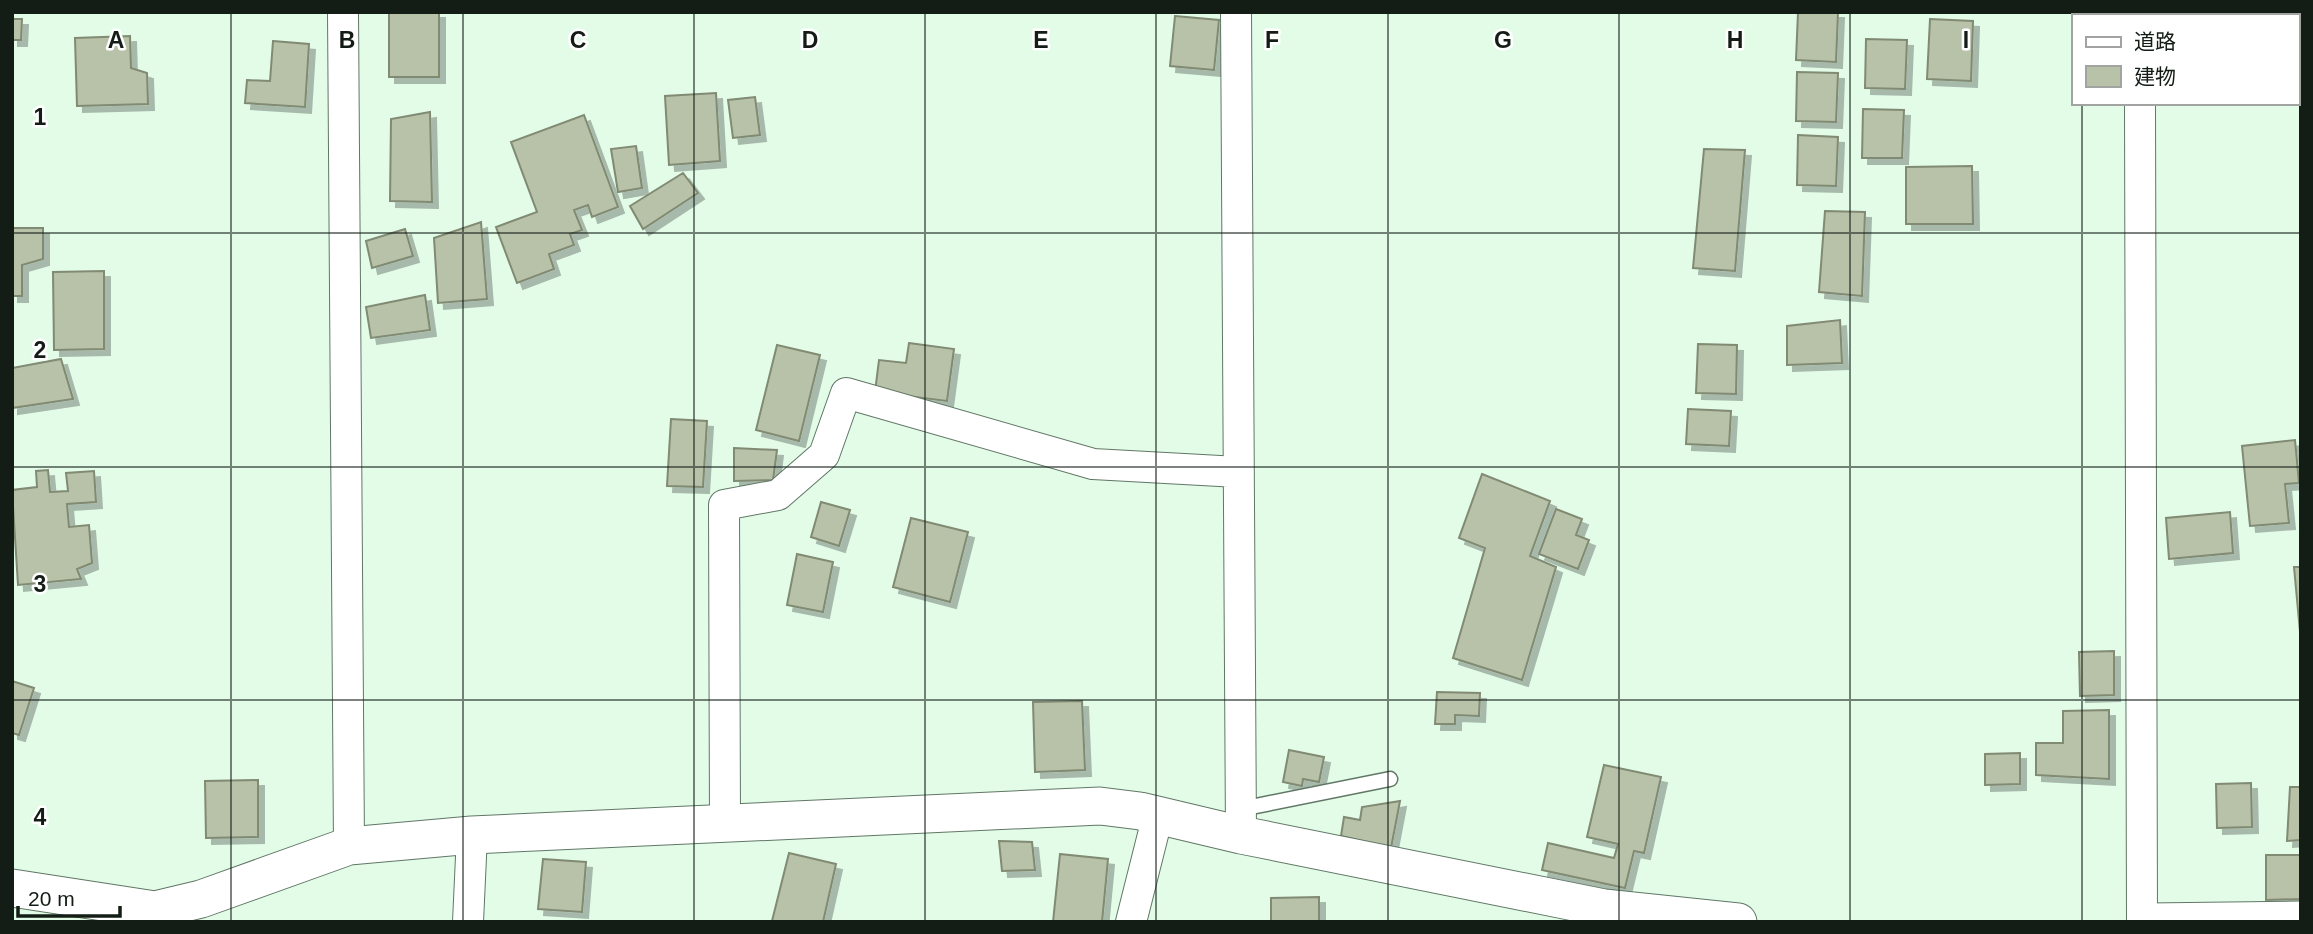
<svg xmlns="http://www.w3.org/2000/svg" width="2313" height="934" viewBox="0 0 2313 934" font-family="Arial,'Noto Sans JP',sans-serif">
  <style>
    .building { fill: #b8c2a8; stroke: #818a72; stroke-width: 2; filter: url(#shadow) }
    .lines { fill: none; stroke-linecap: round; stroke-linejoin: round }
    .service-casing { stroke: #617766; stroke-width: 17 }
    .minor-casing { stroke: #617766; stroke-width: 32 }
    .tertiary-casing { stroke: #617766; stroke-width: 39 }
    .service { stroke: #fff; stroke-width: 14 }
    .minor { stroke: #fff; stroke-width: 30 }
    .tertiary { stroke: #fff; stroke-width: 37 }
    .grid { fill: none; stroke: #131c15; stroke-width: 2; stroke-opacity: 0.55 }
    .grid-label { font-size: 23px; text-anchor: middle; font-weight: bold; fill: #131c15; stroke: #fff; stroke-width: 5; stroke-linejoin: round; paint-order: stroke }
  </style>
  <defs>
    <filter id="shadow"><feDropShadow dx="6" dy="6" stdDeviation="0" flood-color="#0004"/></filter>
  </defs>
  <rect width="100%" height="100%" fill="#e2fce8"/>
  <!-- building -->
  <path class="building" d="M 389,12 L 439,12 L 439,77 L 389,77 Z
    M 1798,12 L 1838,12 L 1836,62 L 1796,60 Z
    M 1175,16 L 1219,20 L 1214,70 L 1170,66 Z
    M 12,19 L 22,19 L 21,40 L 12,40 Z
    M 1930,19 L 1973,21 L 1971,81 L 1927,79 Z
    M 130,36 L 131,68 L 147,73 L 148,104 L 77,106 L 75,38 Z
    M 1866,39 L 1907,40 L 1905,89 L 1865,88 Z
    M 273,41 L 309,44 L 305,107 L 245,103 L 247,80 L 270,81 Z
    M 1797,72 L 1838,73 L 1836,122 L 1796,121 Z
    M 716,93 L 720,161 L 669,165 L 665,96 Z
    M 755,97 L 760,135 L 733,138 L 728,100 Z
    M 1863,109 L 1904,110 L 1902,158 L 1862,158 Z
    M 430,112 L 432,202 L 390,201 L 391,119 Z
    M 584,115 L 618,207 L 592,217 L 588,205 L 574,210 L 582,230 L 570,234 L 574,245 L 549,254 L 554,269 L 517,283 L 496,227 L 537,212 L 511,142 Z
    M 1798,135 L 1838,137 L 1836,186 L 1797,185 Z
    M 636,146 L 642,188 L 618,192 L 611,149 Z
    M 1704,149 L 1745,150 L 1735,271 L 1693,268 Z
    M 1972,166 L 1973,224 L 1906,224 L 1906,167 Z
    M 683,173 L 698,193 L 643,229 L 630,206 Z
    M 1825,211 L 1865,212 L 1862,296 L 1819,292 Z
    M 481,222 L 487,299 L 438,303 L 434,238 Z
    M 12,228 L 43,228 L 43,259 L 22,265 L 22,296 L 12,296 Z
    M 405,229 L 413,256 L 372,268 L 366,241 Z
    M 104,271 L 104,349 L 54,350 L 53,272 Z
    M 425,295 L 430,330 L 371,338 L 366,307 Z
    M 1840,320 L 1842,363 L 1787,365 L 1787,326 Z
    M 909,343 L 954,349 L 947,401 L 875,392 L 879,360 L 906,363 Z
    M 1698,344 L 1737,345 L 1736,394 L 1696,393 Z
    M 777,345 L 820,355 L 799,441 L 756,430 Z
    M 61,359 L 73,399 L 12,408 L 12,368 Z
    M 1688,409 L 1731,411 L 1729,446 L 1686,444 Z
    M 671,419 L 707,421 L 703,487 L 667,486 Z
    M 2295,440 L 2299,483 L 2285,484 L 2289,523 L 2250,526 L 2242,446 Z
    M 734,448 L 777,450 L 773,480 L 734,481 Z
    M 48,470 L 50,492 L 68,491 L 66,473 L 94,471 L 96,502 L 67,504 L 69,527 L 89,525 L 92,563 L 77,569 L 81,579 L 18,585 L 12,490 L 37,487 L 36,471 Z
    M 1482,474 L 1550,501 L 1530,556 L 1556,567 L 1522,680 L 1453,658 L 1485,548 L 1459,538 Z
    M 821,502 L 850,510 L 839,546 L 811,537 Z
    M 1556,509 L 1582,519 L 1576,535 L 1589,540 L 1578,569 L 1539,554 Z
    M 2230,512 L 2233,553 L 2169,559 L 2166,518 Z
    M 911,518 L 968,532 L 950,602 L 893,587 Z
    M 797,554 L 833,562 L 823,612 L 787,605 Z
    M 2294,567 L 2301,567 L 2300,632 Z
    M 2114,651 L 2114,695 L 2080,696 L 2079,652 Z
    M 12,681 L 34,688 L 19,735 L 12,733 Z
    M 1437,692 L 1480,693 L 1479,716 L 1455,715 L 1455,724 L 1435,724 Z
    M 1082,701 L 1085,770 L 1035,772 L 1033,702 Z
    M 2109,710 L 2109,779 L 2036,775 L 2036,743 L 2063,743 L 2063,711 Z
    M 1289,750 L 1324,757 L 1319,782 L 1303,779 L 1302,786 L 1283,782 Z
    M 2020,753 L 2020,784 L 1985,785 L 1985,754 Z
    M 1604,765 L 1661,777 L 1644,853 L 1634,851 L 1625,888 L 1542,870 L 1548,843 L 1614,858 L 1618,844 L 1587,837 Z
    M 258,780 L 258,837 L 206,838 L 205,781 Z
    M 2251,783 L 2252,827 L 2217,828 L 2216,784 Z
    M 2290,787 L 2301,787 L 2301,840 L 2287,841 Z
    M 1400,801 L 1391,848 L 1341,836 L 1344,817 L 1360,820 L 1362,807 Z
    M 999,841 L 1032,842 L 1035,870 L 1002,871 Z
    M 789,853 L 836,864 L 823,922 L 772,921 Z
    M 1060,854 L 1108,859 L 1102,922 L 1053,922 Z
    M 2266,855 L 2300,855 L 2301,899 L 2266,900 Z
    M 543,859 L 586,862 L 582,912 L 538,909 Z
    M 1319,897 L 1319,922 L 1271,922 L 1271,898 Z"/>
  <g class="lines">
    <defs>
      <path id="service" d="M 1241,809 L 1390,779"/>
      <path id="minor" d="M 343,12 L 349,846
        M 1236,12 L 1241,835
        M 2140,12 L 2140,16
        M 2140,103 L 2142,922
        M 725,823 L 724,505 L 778,495 L 824,455 L 846,393 L 1093,464 L 1238,472
        M 468,922 L 472,835
        M 1131,922 L 1158,815"/>
      <path id="tertiary" d="M 12,888 L 155,910 L 201,899 L 349,846 L 472,835 L 1100,806 L 1140,811 L 1241,835 L 1604,908 L 1738,922
        M 2149,922 L 2301,920"/>
    </defs>
    <!-- service casing -->
    <use href="#service" class="service-casing"/>
    <!-- minor casing -->
    <use href="#minor" class="minor-casing"/>
    <!-- tertiary casing -->
    <use href="#tertiary" class="tertiary-casing"/>
    <!-- service -->
    <use href="#service" class="service"/>
    <!-- minor -->
    <use href="#minor" class="minor"/>
    <!-- tertiary -->
    <use href="#tertiary" class="tertiary"/>
  </g>
  <!-- grid -->
  <path class="grid" d="M 231,12 L 231,922M 463,12 L 463,922M 694,12 L 694,922M 925,12 L 925,922M 1156,12 L 1156,922M 1388,12 L 1388,922M 1619,12 L 1619,922M 1850,12 L 1850,922M 2082,12 L 2082,16M 2082,103 L 2082,922M 12,233 L 2301,233M 12,467 L 2301,467M 12,700 L 2301,700"/>
  <g class="grid-label">
    <text x="116" y="48">A</text>
    <text x="347" y="48">B</text>
    <text x="578" y="48">C</text>
    <text x="810" y="48">D</text>
    <text x="1041" y="48">E</text>
    <text x="1272" y="48">F</text>
    <text x="1503" y="48">G</text>
    <text x="1735" y="48">H</text>
    <text x="1966" y="48">I</text>
    <text x="40" y="125">1</text>
    <text x="40" y="358">2</text>
    <text x="40" y="592">3</text>
    <text x="40" y="825">4</text>
  </g>
  <!-- border -->
  <rect width="2313" height="934" fill="none" stroke="#131c15" stroke-width="28"/>
  <!-- legend -->
  <rect x="2072" y="14" width="228" height="91" fill="#ffffff" stroke="#a1a4a1" stroke-width="2"/>
  <rect x="2086" y="37" width="35" height="10" fill="#ffffff" stroke="#a1a4a1" stroke-width="2"/>
  <text x="2134" y="49" font-size="21" fill="#131c15">道路</text>
  <rect x="2086" y="66" width="35" height="21" fill="#b8c2a8" stroke="#a1a4a1" stroke-width="2"/>
  <text x="2134" y="84" font-size="21" fill="#131c15">建物</text>
  <!-- scale -->
  <path d="M18 906v10h102v-10" fill="none" stroke="#131c15" stroke-width="3.5"/>
  <text x="28" y="906" font-size="21" fill="#131c15" stroke="#ffffff" stroke-width="5" paint-order="stroke">20 m</text>
</svg>
